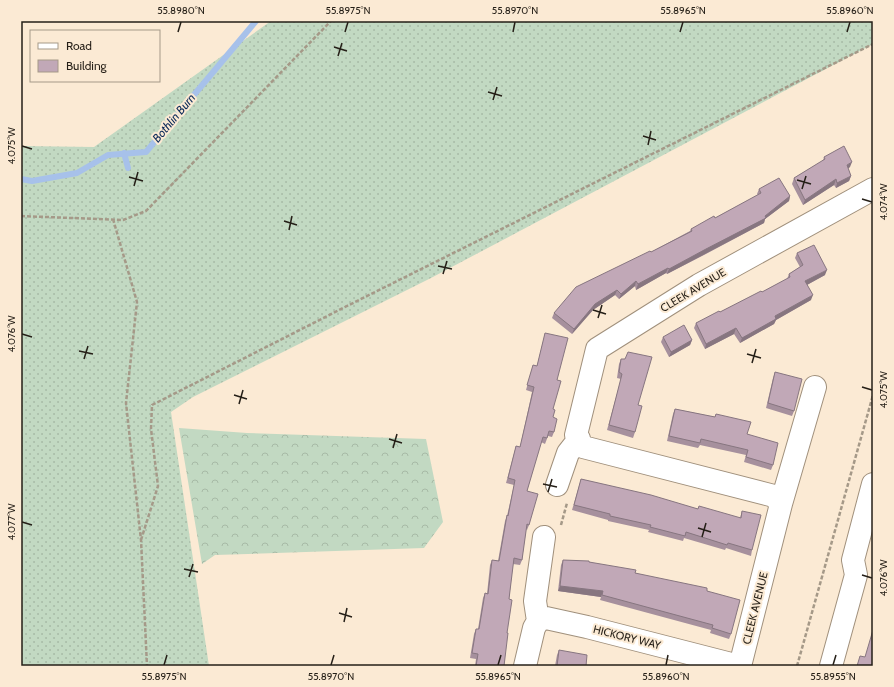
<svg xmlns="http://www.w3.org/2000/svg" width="894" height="687" viewBox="0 0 894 687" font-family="Cabin,sans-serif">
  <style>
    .grass { fill: url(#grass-dots) }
    .forest { fill: url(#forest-crowns) }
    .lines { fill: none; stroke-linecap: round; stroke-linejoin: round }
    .stream { stroke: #a7c1ea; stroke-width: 6 }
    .minor-casing { stroke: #a0907c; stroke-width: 24 }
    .path { stroke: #a59988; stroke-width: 2.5; stroke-dasharray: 4 2; stroke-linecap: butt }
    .minor { stroke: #fff; stroke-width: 22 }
    .wall { fill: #a6909d }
    .shaded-wall { fill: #877680 }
    .building { fill: #c1a8b7; stroke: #877680 }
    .ticks { fill: none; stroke: #251f17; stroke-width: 1.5 }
    .labels { text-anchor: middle; stroke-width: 4; stroke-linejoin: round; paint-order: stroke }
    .street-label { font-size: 11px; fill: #251f17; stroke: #fbead4 }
    .water-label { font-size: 12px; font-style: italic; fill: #092858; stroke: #fbead4 }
    .neatline { fill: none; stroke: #251f17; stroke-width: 1.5 }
    .ticks-label { font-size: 10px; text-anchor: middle; fill: #251f17 }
  </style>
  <defs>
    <pattern id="grass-dots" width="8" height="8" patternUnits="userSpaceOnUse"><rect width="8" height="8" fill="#c2d9c2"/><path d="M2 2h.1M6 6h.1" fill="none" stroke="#a7baa6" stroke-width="1.8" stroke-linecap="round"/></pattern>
    <pattern id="forest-crowns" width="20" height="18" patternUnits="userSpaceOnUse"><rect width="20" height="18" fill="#c2d9c2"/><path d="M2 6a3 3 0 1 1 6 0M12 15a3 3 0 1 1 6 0" fill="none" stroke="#a7baa6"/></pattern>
  </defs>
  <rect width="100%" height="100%" fill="#fbead4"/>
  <!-- grass -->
  <path class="grass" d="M 271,21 L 873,21 L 873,44 L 431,278 L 193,397 L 171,412 L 209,666 L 21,666 L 21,146 L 94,147 Z"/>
  <!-- forest -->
  <path class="forest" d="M 179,428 L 247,433 L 426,439 L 443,522 L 424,548 L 215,555 L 202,564 Z"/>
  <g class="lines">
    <!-- stream -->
    <path class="stream" d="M 124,153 L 128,168
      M 21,179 L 32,181 L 77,173 L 108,155 L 146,152 L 256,21"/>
    <defs>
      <path id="minor" d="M 557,485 L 568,453 L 579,439
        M 781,504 L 815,387
        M 538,621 L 535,601 L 544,537
        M 525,666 L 534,628 L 538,621 L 546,618 L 587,627 L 739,666
        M 740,666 L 781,504 L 774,496 L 583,447 L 576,435 L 597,349 L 699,285 L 873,189
        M 831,666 L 856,575 L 853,560 L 873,484"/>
    </defs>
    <!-- minor casing -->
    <use href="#minor" class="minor-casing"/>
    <!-- path -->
    <path class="path" d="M 21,216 L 123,220 L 146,211 L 331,21
      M 113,219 L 137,302 L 126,403 L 141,540 L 147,666
      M 561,525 L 567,503
      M 141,540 L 158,486 L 151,429 L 152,405 L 349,305 L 873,44
      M 797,666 L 873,395"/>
    <!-- minor -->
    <use href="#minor" class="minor"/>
  </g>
  <!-- wall -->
  <path class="wall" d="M 824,157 L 850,167 L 848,168 L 851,176 L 849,181 L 836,188 L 834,185 L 803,205 L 792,184 L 794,178 L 823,161 Z
    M 759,189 L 790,196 L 789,201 L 765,219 L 764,223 L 704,255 L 667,274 L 666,273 L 636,290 L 635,286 L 619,299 L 615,295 L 593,310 L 572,334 L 552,318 L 554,313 L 651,252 L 690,231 L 691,229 L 715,218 L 758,195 L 757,194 Z
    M 797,253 L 825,275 L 807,285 L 811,300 L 776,320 L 774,324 L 740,343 L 734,334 L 705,349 L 694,328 L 696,323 L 720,312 L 762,292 L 787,279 L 789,274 L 800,267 L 795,258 Z
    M 545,333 L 557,380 L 553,409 L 553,417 L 554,432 L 552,437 L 548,436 L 545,444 L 541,442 L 527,491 L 529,525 L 527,530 L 526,529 L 522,560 L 520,565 L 513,564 L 509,599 L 504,666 L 475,666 L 476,659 L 470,658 L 474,634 L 476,629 L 478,629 L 483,598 L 485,593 L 487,594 L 490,565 L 492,560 L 498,561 L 505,521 L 507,516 L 514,485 L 506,483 L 516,446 L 520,447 L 532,392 L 526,390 L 533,365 L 537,366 Z
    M 663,337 L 692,340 L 690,345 L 669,357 L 661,342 Z
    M 621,359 L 638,405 L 635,432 L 633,438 L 607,430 L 621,379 L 617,378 L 619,364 Z
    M 775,372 L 794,411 L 792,416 L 766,408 L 773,378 Z
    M 675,409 L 715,417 L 716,414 L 747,434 L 773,465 L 771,470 L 744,462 L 746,455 L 700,445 L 698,448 L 667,441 L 673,414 Z
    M 581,479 L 698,509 L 740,518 L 742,511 L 752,550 L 751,556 L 726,548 L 725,550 L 684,538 L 683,541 L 648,532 L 649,530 L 608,521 L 608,520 L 572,510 Z
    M 563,560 L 589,562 L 635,573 L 707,591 L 731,634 L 729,639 L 710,633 L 711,630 L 600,600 L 601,597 L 558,591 L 561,565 Z
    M 559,650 L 586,666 L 555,666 L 557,655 Z"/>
  <!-- shaded-wall -->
  <path class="shaded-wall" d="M 852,162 L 850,167 L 845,171 L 847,165 Z
    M 851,176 L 849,181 L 836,188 L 837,183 Z
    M 836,179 L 834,185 L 803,205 L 805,200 Z
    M 790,196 L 789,201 L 765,219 L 764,223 L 667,274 L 669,269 L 765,216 Z
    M 668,268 L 666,273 L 636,290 L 638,284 Z
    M 827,270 L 825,275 L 803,287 L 805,281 Z
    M 636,281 L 635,286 L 619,299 L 621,294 Z
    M 617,290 L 615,295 L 593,310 L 572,334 L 574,329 L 595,304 Z
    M 813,295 L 811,300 L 776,320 L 774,324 L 740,343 L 742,338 L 775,316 Z
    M 736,328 L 734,334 L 705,349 L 706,344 Z
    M 692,340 L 690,345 L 669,357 L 671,352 Z
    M 560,586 L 603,591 L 601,597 L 558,591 Z"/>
  <!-- building -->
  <path class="building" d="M 844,146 L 852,162 L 847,165 L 851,176 L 837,183 L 836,179 L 805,200 L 794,178 L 825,159 L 824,157 Z
    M 779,178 L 790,196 L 765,216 L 766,218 L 706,249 L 669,269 L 668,268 L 638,284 L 636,281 L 621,294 L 617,290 L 595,304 L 574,329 L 554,313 L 576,287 L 650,251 L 651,252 L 692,231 L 691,229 L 714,216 L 715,218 L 761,193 L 759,189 Z
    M 814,245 L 827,270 L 805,281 L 813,295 L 775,316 L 776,319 L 742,338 L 736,328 L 706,344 L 696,323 L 719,311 L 720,312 L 761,291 L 762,292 L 790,277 L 789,274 L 803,265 L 797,253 Z
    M 684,325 L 692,340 L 671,352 L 663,337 Z
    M 545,333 L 568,338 L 557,380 L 561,381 L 553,409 L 555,410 L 553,417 L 557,419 L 554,432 L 549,431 L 547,438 L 543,437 L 527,491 L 538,494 L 529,525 L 527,524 L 522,560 L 514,558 L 509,599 L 512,600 L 507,633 L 508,633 L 504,666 L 476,666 L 478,654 L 472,653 L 476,629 L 479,629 L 485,593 L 488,594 L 492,560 L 499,561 L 507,515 L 508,516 L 515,480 L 508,478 L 516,446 L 520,447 L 534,387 L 527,385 L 533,365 L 537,366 Z
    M 628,352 L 652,357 L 638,405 L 642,406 L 635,432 L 609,425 L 622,374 L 619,372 L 621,359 L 625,359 Z
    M 775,372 L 802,379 L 794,411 L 768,403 Z
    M 675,409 L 715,417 L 716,414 L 751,422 L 747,434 L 778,443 L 773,465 L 746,457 L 748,450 L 701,439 L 700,443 L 669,436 Z
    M 581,479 L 651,495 L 698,509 L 699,506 L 741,518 L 742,511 L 761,515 L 752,550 L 728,543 L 727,545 L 686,532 L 685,536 L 650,527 L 651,525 L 610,516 L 610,514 L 574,505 Z
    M 563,560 L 589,561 L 589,562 L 636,570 L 635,573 L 707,588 L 707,591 L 740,600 L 731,634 L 712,628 L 713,625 L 602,595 L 603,591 L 560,586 Z
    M 873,630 L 873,666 L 857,666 L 860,656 L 865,657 Z
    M 559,650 L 587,655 L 586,666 L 557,666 Z"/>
  <!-- ticks -->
  <path class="ticks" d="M 178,32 L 181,22M 345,32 L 348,22M 513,32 L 515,22M 680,32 L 683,22M 847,32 L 850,22M 334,47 L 347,51M 338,56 L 342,43M 488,92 L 502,96M 493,100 L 497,87M 643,136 L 656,140M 648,145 L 651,131M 22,146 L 32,149M 129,177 L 143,181M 797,180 L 811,184M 134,186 L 138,172M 802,189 L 806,176M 862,199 L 872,202M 284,221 L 297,225M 289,230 L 292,216M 438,266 L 452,269M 443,274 L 447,261M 593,310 L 606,314M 598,318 L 602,305M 22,334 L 32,337M 79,351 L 93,354M 747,354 L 761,358M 84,359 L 88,346M 752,363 L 756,349M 862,387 L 872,390M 234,395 L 247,399M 239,404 L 243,390M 389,439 L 402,443M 393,448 L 397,434M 543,484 L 557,487M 548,492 L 552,479M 22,522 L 32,525M 698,528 L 711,532M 702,537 L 706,523M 184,569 L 198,572M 862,575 L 872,578M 189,577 L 193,564M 339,613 L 352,617M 344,622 L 347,608M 164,665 L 167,655M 331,665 L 334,655M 498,665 L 501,655M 666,665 L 668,655M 833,665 L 836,655"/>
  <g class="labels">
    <!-- street labels -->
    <g class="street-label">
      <text transform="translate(693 290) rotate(-31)" y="4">CLEEK AVENUE</text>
      <text transform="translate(755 608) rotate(-76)" y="4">CLEEK AVENUE</text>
      <text transform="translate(627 637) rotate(14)" y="4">HICKORY WAY</text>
    </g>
    <!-- water labels -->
    <g class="water-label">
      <text transform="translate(174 118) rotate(-50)" y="4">Bothlin Burn</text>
    </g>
  </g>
  <!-- border -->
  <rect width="894" height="687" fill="none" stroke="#fbead4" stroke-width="44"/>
  <!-- legend -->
  <rect x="30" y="30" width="130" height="52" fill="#fbead4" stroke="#a59988"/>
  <rect x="38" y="43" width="20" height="6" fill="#ffffff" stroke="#a59988"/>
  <text x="66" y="50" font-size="12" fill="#251f17">Road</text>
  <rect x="38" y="60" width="20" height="12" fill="#c1a8b7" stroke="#a59988"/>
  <text x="66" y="70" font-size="12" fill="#251f17">Building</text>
  <rect x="22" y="22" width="850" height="643" class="neatline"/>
  <g class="ticks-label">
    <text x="181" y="14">55.8980°N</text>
    <text x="348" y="14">55.8975°N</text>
    <text x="515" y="14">55.8970°N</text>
    <text x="683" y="14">55.8965°N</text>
    <text x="850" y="14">55.8960°N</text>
    <text transform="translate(11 146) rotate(-90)" y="4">4.075°W</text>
    <text transform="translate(883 202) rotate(-90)" y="4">4.074°W</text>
    <text transform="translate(11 334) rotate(-90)" y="4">4.076°W</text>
    <text transform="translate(883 390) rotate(-90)" y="4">4.075°W</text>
    <text transform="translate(11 522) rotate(-90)" y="4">4.077°W</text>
    <text transform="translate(883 578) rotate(-90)" y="4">4.076°W</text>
    <text x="164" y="680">55.8975°N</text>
    <text x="331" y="680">55.8970°N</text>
    <text x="498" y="680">55.8965°N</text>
    <text x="666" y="680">55.8960°N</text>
    <text x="833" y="680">55.8955°N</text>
  </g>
</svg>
